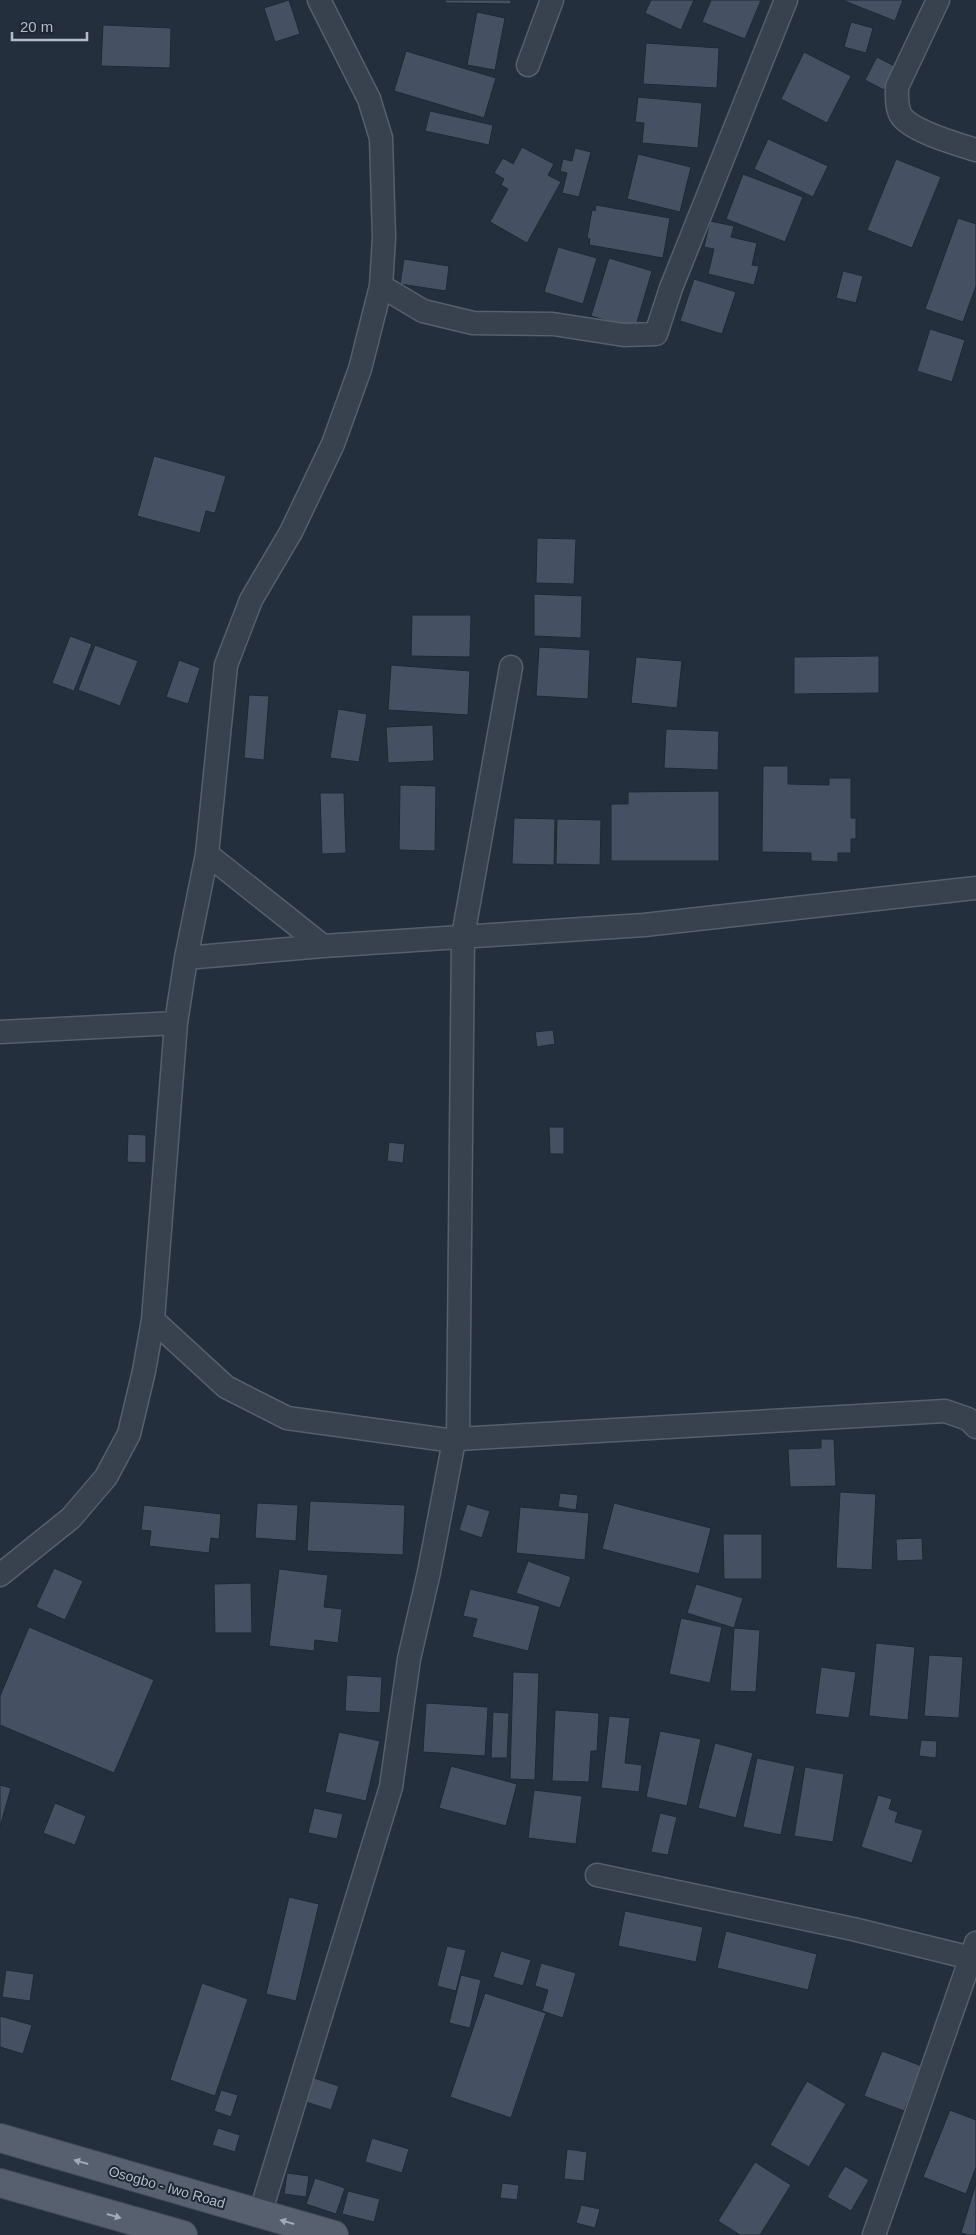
<svg xmlns="http://www.w3.org/2000/svg" width="976" height="2235" viewBox="0 0 976 2235" font-family="Helvetica,sans-serif">
  <style>
    .building { fill: #455162; stroke: #1f2835 }
    .lines { fill: none; stroke-linecap: round; stroke-linejoin: round }
    .street-casing { stroke: #565f6c; stroke-width: 25 }
    .primary-casing { stroke: #414a57; stroke-width: 30 }
    .street { stroke: #38414e; stroke-width: 22 }
    .primary { stroke: #56606e; stroke-width: 28 }
    .oneway { fill: #a1aab7 }
    .labels { text-anchor: middle; stroke-width: 4; stroke-linejoin: round; paint-order: stroke }
    .street-label { font-size: 14px; fill: #b4bcc9; stroke: #1d2633 }
  </style>
  <rect width="100%" height="100%" fill="#242f3e"/>
  <!-- building -->
  <path class="building" d="M 289,0 L 300,34 L 275,42 L 264,8 Z
    M 445,0 L 511,0 L 511,4 L 445,3 Z
    M 651,0 L 694,0 L 681,30 L 645,13 Z
    M 711,0 L 761,0 L 745,39 L 702,22 Z
    M 842,0 L 903,0 L 895,21 Z
    M 477,12 L 505,18 L 495,70 L 467,65 Z
    M 851,22 L 873,28 L 866,53 L 844,47 Z
    M 103,25 L 171,28 L 170,68 L 101,66 Z
    M 646,43 L 719,48 L 717,88 L 643,84 Z
    M 406,51 L 496,78 L 484,118 L 394,91 Z
    M 804,52 L 851,76 L 827,123 L 781,99 Z
    M 877,57 L 896,67 L 884,90 L 865,80 Z
    M 638,97 L 702,103 L 698,148 L 642,143 L 644,123 L 635,122 Z
    M 430,111 L 493,125 L 489,145 L 425,131 Z
    M 768,139 L 828,166 L 813,197 L 754,169 Z
    M 522,147 L 554,164 L 548,175 L 561,182 L 527,243 L 490,222 L 508,189 L 501,185 L 504,179 L 494,173 L 503,158 L 513,164 Z
    M 575,148 L 591,152 L 579,197 L 562,193 L 567,173 L 560,171 L 563,159 L 572,161 Z
    M 638,154 L 691,167 L 680,212 L 627,199 Z
    M 896,159 L 941,177 L 912,248 L 867,230 Z
    M 743,174 L 803,197 L 785,242 L 726,219 Z
    M 596,205 L 670,218 L 663,258 L 589,245 L 590,239 L 587,238 L 592,210 L 595,211 Z
    M 958,218 L 976,224 L 976,286 L 963,322 L 925,309 Z
    M 710,221 L 734,226 L 731,237 L 757,243 L 752,265 L 759,266 L 754,285 L 708,274 L 714,249 L 704,247 Z
    M 558,247 L 597,258 L 583,304 L 544,292 Z
    M 609,258 L 652,271 L 635,329 L 591,316 Z
    M 404,259 L 449,266 L 446,291 L 400,284 Z
    M 843,271 L 863,276 L 856,303 L 836,298 Z
    M 694,279 L 736,292 L 722,334 L 680,321 Z
    M 930,329 L 965,340 L 952,382 L 917,371 Z
    M 154,456 L 226,476 L 215,513 L 206,511 L 200,533 L 137,516 Z
    M 537,538 L 576,539 L 574,584 L 536,583 Z
    M 534,594 L 582,596 L 581,638 L 534,636 Z
    M 412,615 L 471,615 L 470,657 L 411,656 Z
    M 70,636 L 92,644 L 74,691 L 52,683 Z
    M 95,645 L 138,661 L 120,706 L 78,690 Z
    M 539,647 L 590,650 L 588,699 L 536,696 Z
    M 879,656 L 879,693 L 794,694 L 794,657 Z
    M 636,657 L 682,661 L 677,708 L 631,703 Z
    M 179,660 L 200,668 L 188,704 L 166,697 Z
    M 391,665 L 470,671 L 468,715 L 388,710 Z
    M 249,695 L 269,696 L 264,760 L 244,758 Z
    M 338,709 L 367,714 L 359,762 L 330,758 Z
    M 433,725 L 434,761 L 388,763 L 386,727 Z
    M 666,729 L 719,731 L 718,770 L 664,768 Z
    M 763,766 L 788,766 L 788,784 L 829,785 L 829,778 L 851,778 L 851,818 L 856,818 L 856,839 L 851,839 L 851,853 L 838,853 L 838,862 L 811,861 L 811,853 L 762,852 Z
    M 400,785 L 436,786 L 435,851 L 399,850 Z
    M 719,791 L 719,861 L 611,861 L 611,804 L 628,804 L 628,792 Z
    M 320,793 L 344,793 L 346,853 L 322,854 Z
    M 514,818 L 555,819 L 554,865 L 512,864 Z
    M 557,819 L 601,820 L 600,865 L 556,864 Z
    M 553,1030 L 555,1044 L 537,1047 L 535,1032 Z
    M 549,1127 L 564,1127 L 564,1154 L 550,1154 Z
    M 128,1134 L 146,1135 L 146,1163 L 127,1162 Z
    M 389,1142 L 405,1144 L 403,1163 L 387,1161 Z
    M 821,1439 L 834,1439 L 836,1486 L 790,1487 L 788,1449 L 821,1448 Z
    M 840,1492 L 876,1494 L 872,1570 L 836,1568 Z
    M 560,1493 L 578,1495 L 576,1510 L 558,1507 Z
    M 310,1501 L 405,1505 L 403,1555 L 307,1551 Z
    M 257,1503 L 298,1505 L 296,1541 L 255,1538 Z
    M 614,1503 L 711,1528 L 699,1574 L 602,1549 Z
    M 467,1504 L 490,1511 L 482,1538 L 459,1530 Z
    M 144,1505 L 221,1514 L 219,1539 L 211,1538 L 209,1553 L 149,1546 L 151,1531 L 141,1530 Z
    M 520,1507 L 589,1513 L 585,1560 L 516,1553 Z
    M 723,1534 L 762,1534 L 762,1579 L 724,1579 Z
    M 922,1538 L 923,1560 L 897,1561 L 896,1539 Z
    M 528,1561 L 571,1577 L 560,1608 L 516,1593 Z
    M 54,1568 L 83,1581 L 65,1620 L 36,1607 Z
    M 279,1569 L 328,1575 L 324,1607 L 342,1609 L 338,1643 L 315,1640 L 314,1651 L 269,1646 Z
    M 251,1583 L 252,1633 L 215,1633 L 214,1584 Z
    M 696,1584 L 743,1598 L 734,1628 L 687,1613 Z
    M 470,1589 L 540,1606 L 528,1651 L 472,1637 L 477,1619 L 463,1616 Z
    M 681,1618 L 722,1627 L 710,1683 L 669,1674 Z
    M 29,1627 L 154,1680 L 114,1773 L 0,1725 L 0,1696 Z
    M 734,1628 L 760,1630 L 756,1692 L 730,1691 Z
    M 876,1643 L 915,1647 L 908,1720 L 869,1716 Z
    M 929,1655 L 963,1657 L 959,1718 L 924,1716 Z
    M 821,1667 L 856,1672 L 849,1718 L 815,1714 Z
    M 513,1672 L 539,1673 L 535,1780 L 510,1779 Z
    M 347,1675 L 382,1677 L 380,1713 L 345,1711 Z
    M 426,1703 L 488,1707 L 485,1756 L 423,1752 Z
    M 555,1710 L 599,1713 L 597,1751 L 591,1751 L 589,1782 L 552,1781 Z
    M 493,1712 L 509,1713 L 507,1758 L 491,1758 Z
    M 609,1716 L 630,1718 L 625,1763 L 642,1765 L 639,1792 L 601,1788 Z
    M 660,1731 L 701,1739 L 687,1806 L 646,1797 Z
    M 339,1732 L 380,1741 L 366,1801 L 325,1792 Z
    M 921,1740 L 937,1741 L 936,1758 L 919,1756 Z
    M 715,1743 L 753,1753 L 736,1818 L 698,1808 Z
    M 757,1758 L 795,1766 L 781,1835 L 743,1827 Z
    M 451,1766 L 517,1784 L 506,1826 L 439,1808 Z
    M 805,1767 L 844,1774 L 833,1842 L 794,1836 Z
    M 0,1785 L 11,1788 L 0,1827 Z
    M 534,1790 L 582,1796 L 576,1844 L 528,1838 Z
    M 878,1795 L 892,1799 L 889,1809 L 898,1812 L 895,1822 L 923,1830 L 912,1863 L 861,1847 Z
    M 55,1803 L 86,1816 L 75,1845 L 43,1833 Z
    M 314,1808 L 343,1814 L 337,1839 L 308,1833 Z
    M 660,1813 L 677,1817 L 668,1855 L 651,1852 Z
    M 289,1897 L 319,1904 L 296,2001 L 266,1994 Z
    M 625,1911 L 703,1927 L 696,1962 L 618,1946 Z
    M 726,1931 L 817,1954 L 808,1990 L 717,1968 Z
    M 447,1946 L 466,1950 L 456,1991 L 437,1986 Z
    M 501,1951 L 531,1960 L 523,1986 L 493,1977 Z
    M 541,1963 L 576,1973 L 563,2018 L 542,2011 L 548,1990 L 535,1986 Z
    M 6,1970 L 34,1974 L 30,2001 L 2,1997 Z
    M 461,1975 L 481,1980 L 470,2028 L 449,2023 Z
    M 202,1983 L 248,1999 L 215,2096 L 170,2080 Z
    M 485,1993 L 546,2013 L 511,2118 L 450,2097 Z
    M 0,2016 L 32,2025 L 23,2054 L 0,2047 Z
    M 882,2051 L 922,2066 L 904,2111 L 864,2096 Z
    M 314,2078 L 339,2086 L 331,2110 L 306,2102 Z
    M 807,2081 L 846,2104 L 809,2167 L 770,2145 Z
    M 221,2090 L 238,2095 L 231,2117 L 214,2111 Z
    M 950,2110 L 976,2120 L 976,2167 L 966,2194 L 923,2177 Z
    M 218,2128 L 240,2135 L 235,2152 L 212,2145 Z
    M 372,2138 L 409,2149 L 402,2173 L 365,2162 Z
    M 567,2149 L 587,2152 L 584,2181 L 564,2179 Z
    M 755,2162 L 791,2185 L 760,2235 L 740,2235 L 718,2221 Z
    M 845,2166 L 869,2180 L 851,2211 L 827,2197 Z
    M 287,2173 L 309,2176 L 306,2197 L 284,2194 Z
    M 315,2178 L 345,2188 L 336,2214 L 306,2204 Z
    M 502,2183 L 519,2185 L 517,2200 L 500,2198 Z
    M 976,2183 L 976,2235 L 969,2235 L 961,2233 Z
    M 348,2191 L 380,2199 L 374,2222 L 342,2214 Z
    M 581,2205 L 600,2209 L 595,2228 L 576,2223 Z"/>
  <g class="lines">
    <defs>
      <path id="street" d="M 938,0 L 897,87 C 897,96 896,109 902,117 C 914,132 957,144 976,150
        M 528,65 L 552,0
        M 381,286 L 423,311 L 473,323 L 553,324 L 624,335 L 656,334 L 671,288 L 786,0
        M 207,854 L 323,946
        M 186,958 L 323,946 L 644,925 L 976,888
        M 0,1032 L 176,1023
        M 153,1320 L 226,1387 L 287,1418 L 454,1441
        M 458,1439 L 945,1411 L 968,1419 L 976,1427
        M 0,1575 L 71,1518 L 106,1477 L 129,1434 L 144,1371 L 153,1320 L 176,1023 L 186,958 L 207,854 L 226,665 L 251,600 L 291,532 L 333,444 L 360,369 L 381,286 L 384,238 L 381,138 L 369,99 L 319,0
        M 597,1875 L 853,1929 L 971,1958
        M 260,2214 L 391,1787 L 409,1659 L 429,1572 L 454,1441 L 458,1439 L 463,936 L 511,667
        M 874,2235 L 976,1943"/>
      <path id="primary" d="M 0,2138 L 334,2235
        M 0,2183 L 183,2235"/>
    </defs>
    <!-- street casing -->
    <use href="#street" class="street-casing"/>
    <!-- primary casing -->
    <use href="#primary" class="primary-casing"/>
    <!-- street -->
    <use href="#street" class="street"/>
    <!-- primary -->
    <use href="#primary" class="primary"/>
  </g>
  <!-- one-way arrows -->
  <defs><path id="oneway-solid" d="M-6-.8H1V-3.2L6.5 0L1 3.2V.8H-6Z" transform="scale(1.25)"/></defs>
  <g class="oneway">
    <use href="#oneway-solid" transform="translate(81 2162) rotate(-164)"/>
    <use href="#oneway-solid" transform="translate(114 2216) rotate(16)"/>
    <use href="#oneway-solid" transform="translate(287 2222) rotate(-164)"/>
  </g>
  <g class="labels">
    <!-- street labels -->
    <g class="street-label">
      <text transform="translate(167 2187) rotate(16)" y="5">Osogbo - Iwo Road</text>
    </g>
  </g>
  <!-- scale -->
  <path d="M12 32v8h75v-8" fill="none" stroke="#b4bcc9" stroke-width="2.5"/>
  <text x="20" y="32" font-size="15" fill="#b4bcc9" stroke="#1d2633" stroke-width="4" paint-order="stroke">20 m</text>
</svg>
